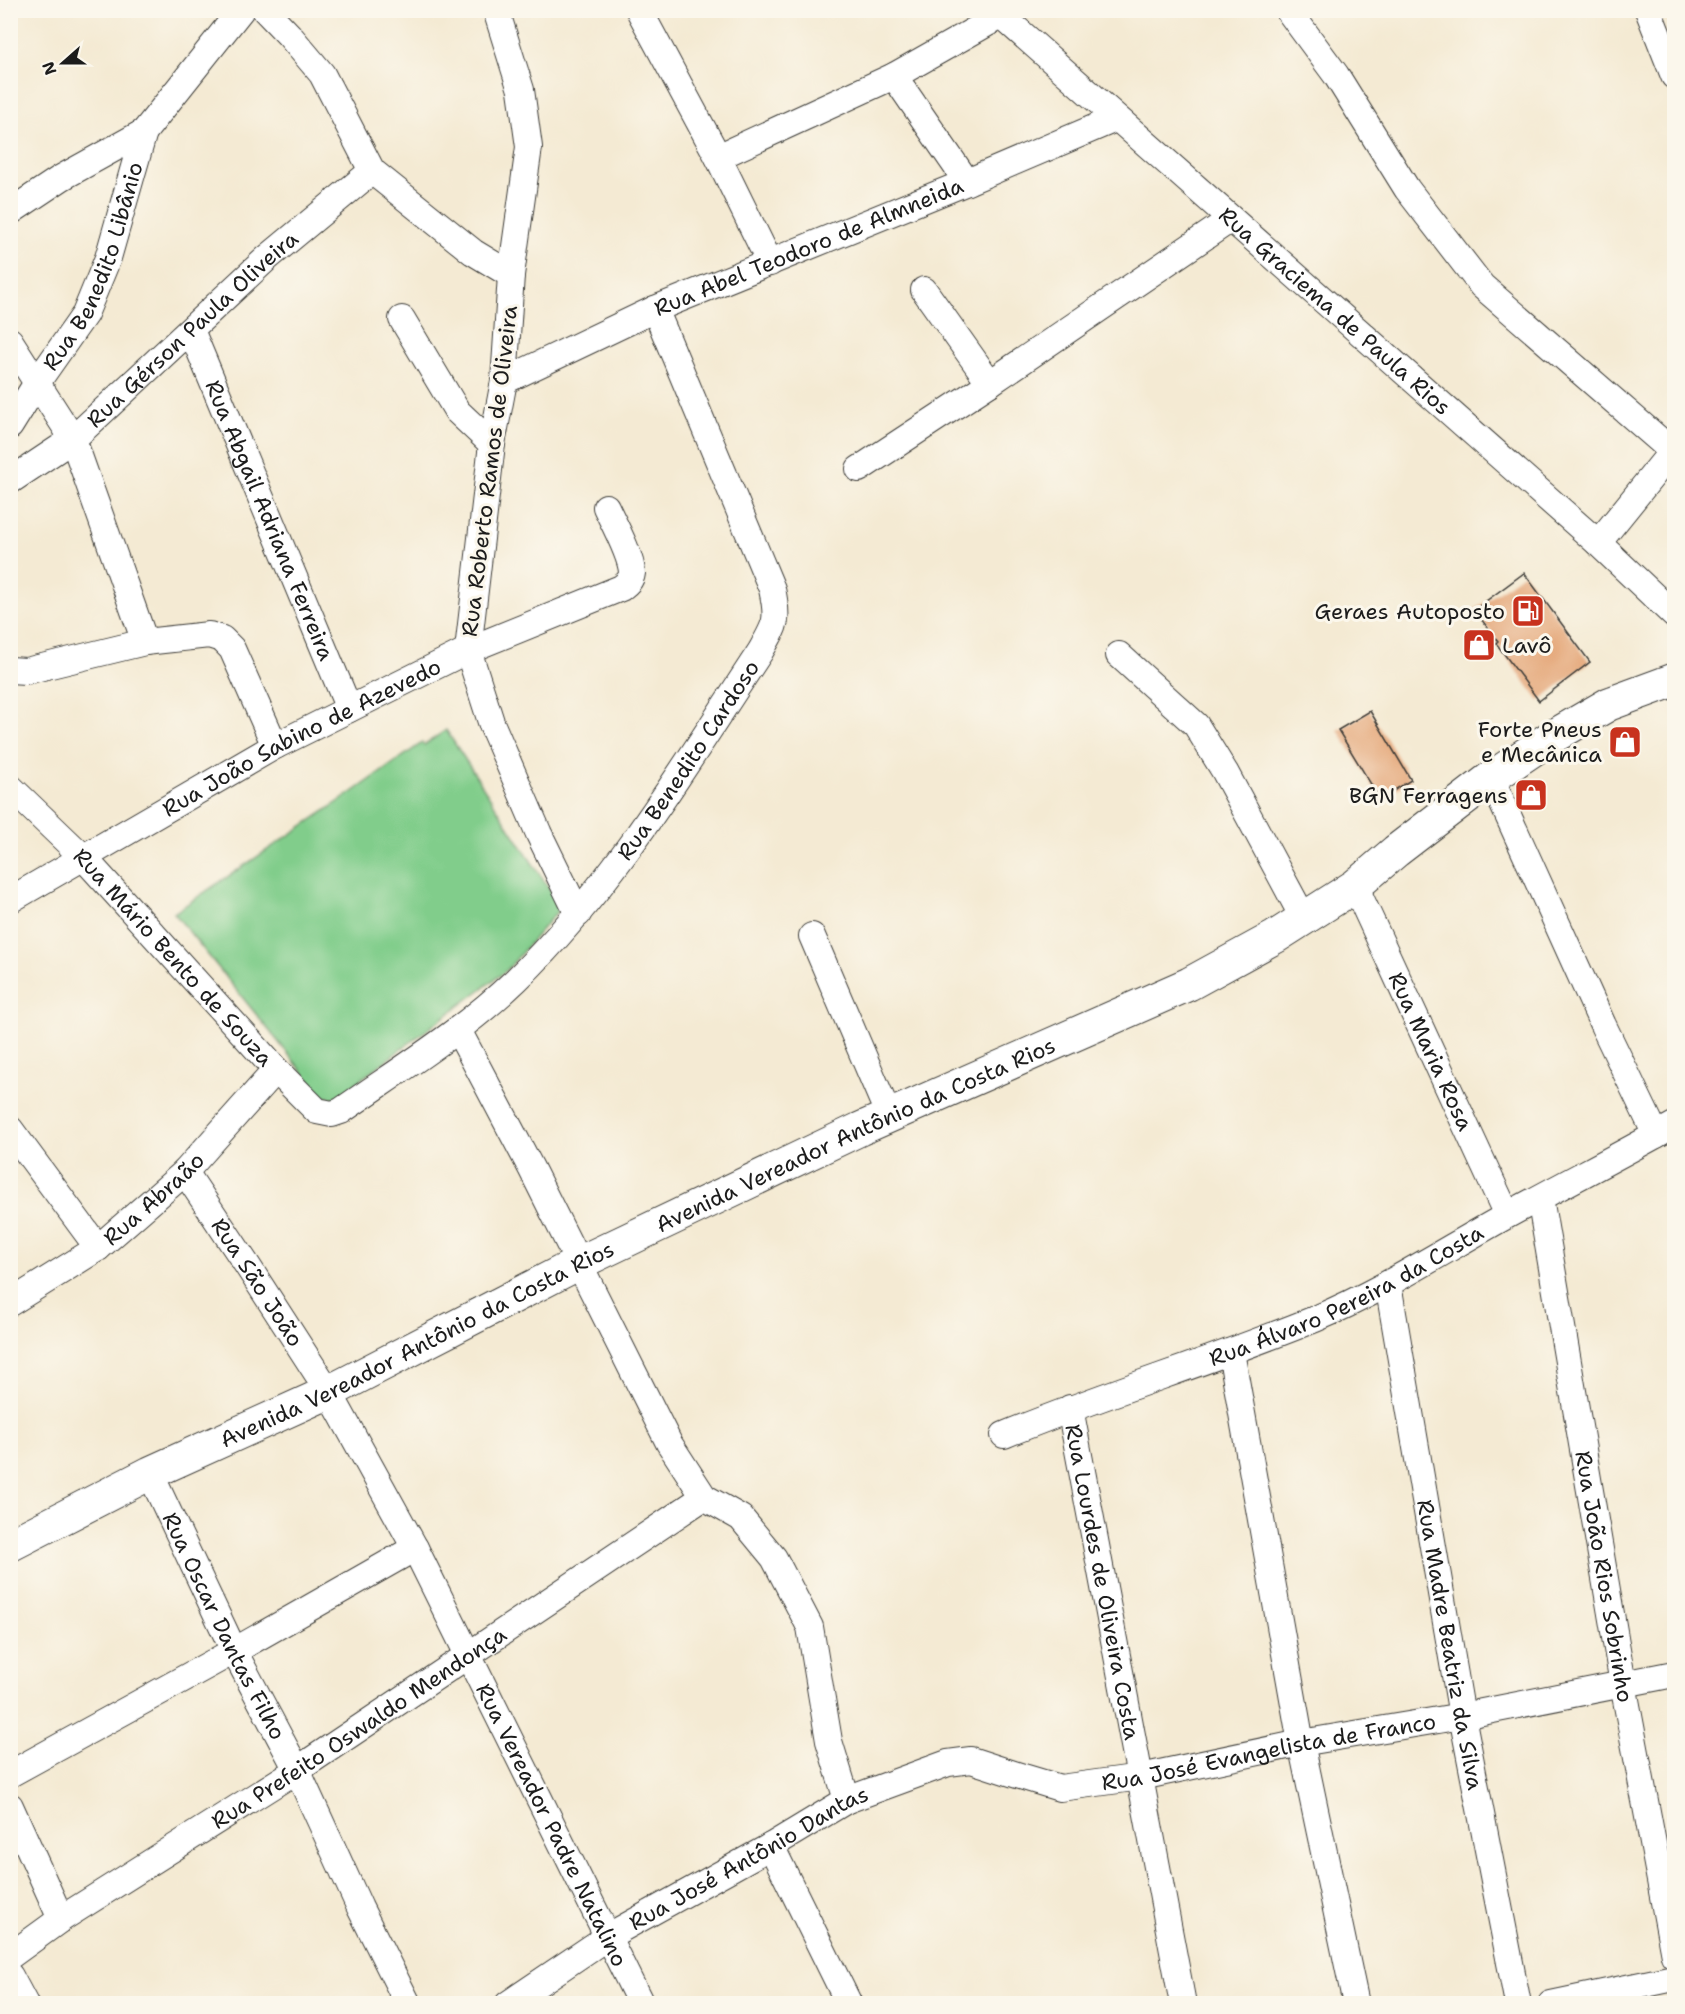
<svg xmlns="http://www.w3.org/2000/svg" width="1685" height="2014" viewBox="0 0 1685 2014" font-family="'Shantell Sans',sans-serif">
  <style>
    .green { fill: #81cd8b; stroke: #4e7454; stroke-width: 1.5 }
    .building { fill: #e5a97b }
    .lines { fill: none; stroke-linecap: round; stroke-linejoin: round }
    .minor-casing { stroke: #3c3b37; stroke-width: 28 }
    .major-casing { stroke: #3c3b37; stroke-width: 35 }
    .minor { stroke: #fff; stroke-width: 26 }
    .major { stroke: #fff; stroke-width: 33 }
    .labels { text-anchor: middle; stroke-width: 6; stroke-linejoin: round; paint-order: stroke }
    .street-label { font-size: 22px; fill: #1c1c1c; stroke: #fbf7ec }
    .poi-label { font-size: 22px; fill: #1c1c1c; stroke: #fbf7ec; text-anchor: end }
  </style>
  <rect width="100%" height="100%" fill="#fbf7ec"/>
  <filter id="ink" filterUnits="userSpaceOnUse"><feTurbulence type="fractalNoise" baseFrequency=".0167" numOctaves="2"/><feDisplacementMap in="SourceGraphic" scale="12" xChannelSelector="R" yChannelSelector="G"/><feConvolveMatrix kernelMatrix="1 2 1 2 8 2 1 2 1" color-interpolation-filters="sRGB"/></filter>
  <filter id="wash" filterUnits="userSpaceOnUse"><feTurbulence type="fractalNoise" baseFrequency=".008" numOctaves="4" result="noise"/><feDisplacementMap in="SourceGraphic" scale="24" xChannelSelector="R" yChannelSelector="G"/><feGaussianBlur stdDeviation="1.35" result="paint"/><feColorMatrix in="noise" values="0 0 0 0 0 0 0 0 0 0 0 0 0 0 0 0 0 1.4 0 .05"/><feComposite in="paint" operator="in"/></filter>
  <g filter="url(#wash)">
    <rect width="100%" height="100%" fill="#f4ead3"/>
    <!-- green -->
    <path class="green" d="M 446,730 L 561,907 L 507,970 L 336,1098 L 323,1097 L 174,913 L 350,794 L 422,743 L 424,745 Z"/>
    <g id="blocks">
      <!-- building -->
      <path class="building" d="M 1524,573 L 1590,662 L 1539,701 L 1496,643 L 1498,641 L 1474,610 Z
        M 1370,711 L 1411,780 L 1380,799 L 1338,730 Z"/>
    </g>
  </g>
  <g filter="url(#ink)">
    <use href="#blocks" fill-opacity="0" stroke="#3c3b37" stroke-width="1.5"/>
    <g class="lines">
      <defs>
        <g id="minor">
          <path d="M 265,10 L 289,35 L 322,74 L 372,171 L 473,252 L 511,275"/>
          <path d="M 496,10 L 521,90 L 529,147 L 511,275 L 504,381 L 492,444 L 468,650 L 492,725 L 539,834 L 578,914"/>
          <path d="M 639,10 L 718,157 L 770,263"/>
          <path id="s1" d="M 995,10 L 1598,543 L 1674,615"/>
          <path d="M 1288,10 L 1336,75 L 1407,189 L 1482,286 L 1672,451"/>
          <path d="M 1648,10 L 1674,76"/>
          <path d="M 894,76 L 967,182"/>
          <path d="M 718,157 L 894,76 L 1000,16"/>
          <path d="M 10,212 L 61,178 L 144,132 L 241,10"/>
          <path d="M 924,290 L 990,383"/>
          <path d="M 402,319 L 457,411 L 492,444"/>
          <path id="s2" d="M 191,330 L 349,709"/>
          <path d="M 10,341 L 73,439 L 145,642"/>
          <path id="s3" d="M 504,381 L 655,309 L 967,182 L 1115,119"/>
          <path id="s4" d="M 10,426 L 38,381 L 85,314 L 108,258 L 144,132"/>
          <path d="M 859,469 L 990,383 L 1231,219"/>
          <path id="s5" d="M 10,481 L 73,439 L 266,259 L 372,171"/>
          <path d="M 1598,543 L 1674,449"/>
          <path d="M 1119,655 L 1196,725 L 1225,772 L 1304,919"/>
          <path d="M 10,670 L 26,671 L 145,642 L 209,635 L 222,639 L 232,649 L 275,746"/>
          <path d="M 1491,778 L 1603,1025 L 1656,1135"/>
          <path id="s6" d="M 10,787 L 84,858 L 276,1070 L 317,1111 L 332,1114 L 341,1111 C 401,1069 463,1031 516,980 C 614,885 685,765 760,652 C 776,624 779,621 772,589 L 655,309"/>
          <path id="s7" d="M 1355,886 L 1507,1215"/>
          <path id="s8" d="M 10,900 L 275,746 L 468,650 L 621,588 C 626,584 631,581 632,573 C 632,557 613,522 606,507"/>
          <path d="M 812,936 L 889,1116"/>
          <path d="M 458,1030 L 531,1168 L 669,1443 L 704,1497 L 741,1518 L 774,1558 L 810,1627 L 829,1741 L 847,1800"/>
          <path d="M 10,1129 L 98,1248"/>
          <path id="s9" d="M 185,1172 L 247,1265 L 329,1392 L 415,1548 L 641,2004"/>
          <path id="s10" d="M 1540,1198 L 1623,1684 L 1674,1955"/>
          <path id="s11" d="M 1388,1284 L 1462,1716 L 1518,2004"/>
          <path id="s12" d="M 10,1303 L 98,1248 L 185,1172 L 276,1070"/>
          <path d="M 1231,1352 L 1301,1743 L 1356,2004"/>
          <path id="s13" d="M 1070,1408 L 1183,2004"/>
          <path id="s14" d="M 1004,1435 C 1106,1393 1212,1361 1315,1319 C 1382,1291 1443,1251 1506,1216 C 1562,1185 1619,1156 1674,1125"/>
          <path id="s15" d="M 150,1473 L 234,1651 L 297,1770 L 360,1908 L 408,2004"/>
          <path d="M 10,1774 L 234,1651 L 415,1548"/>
          <path d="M 10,1806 L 61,1919"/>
          <path d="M 771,1846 L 849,2004"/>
          <path id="s16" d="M 10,1956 L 61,1919 L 297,1770 L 704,1497"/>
          <path d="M 10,1976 L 25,2004"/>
          <path id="s17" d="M 508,2004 L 607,1937 L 771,1846 L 847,1800 L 948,1763 L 971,1760 L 1017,1775 L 1060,1788 L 1141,1777 L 1301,1743 L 1462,1716 L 1674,1674"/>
          <path d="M 1551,2004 L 1674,1978"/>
        </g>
        <g id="major">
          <path id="s18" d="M 10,1545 L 150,1473 L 329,1392 L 579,1263 L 860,1129 L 1189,984 L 1275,937 L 1355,886 L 1396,851 L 1491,778 L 1547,740 L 1609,704 L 1674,680"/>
        </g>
      </defs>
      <!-- minor casing -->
      <use href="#minor" class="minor-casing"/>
      <!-- major casing -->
      <use href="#major" class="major-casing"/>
      <!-- minor -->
      <use href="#minor" class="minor"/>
      <!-- major -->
      <use href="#major" class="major"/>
    </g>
  </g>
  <!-- icons -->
  <defs>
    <symbol id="fuel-square" viewBox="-11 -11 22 22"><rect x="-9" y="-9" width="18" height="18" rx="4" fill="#c8321e" stroke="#fbf7ec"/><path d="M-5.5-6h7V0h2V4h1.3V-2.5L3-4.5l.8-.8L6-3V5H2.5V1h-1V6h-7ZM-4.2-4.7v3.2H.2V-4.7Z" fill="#fff"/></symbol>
    <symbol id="shop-square" viewBox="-11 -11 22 22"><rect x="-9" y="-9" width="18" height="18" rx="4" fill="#c8321e" stroke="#fbf7ec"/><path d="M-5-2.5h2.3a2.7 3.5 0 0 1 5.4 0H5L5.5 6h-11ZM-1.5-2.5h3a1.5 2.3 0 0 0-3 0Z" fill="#fff"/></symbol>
  </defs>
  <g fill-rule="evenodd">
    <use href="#fuel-square" x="1509" y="592" width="38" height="38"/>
    <use href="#shop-square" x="1460" y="626" width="38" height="38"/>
    <use href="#shop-square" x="1606" y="723" width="38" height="38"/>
    <use href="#shop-square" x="1512" y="776" width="38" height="38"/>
  </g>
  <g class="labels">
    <!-- street labels -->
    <g class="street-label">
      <text dy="8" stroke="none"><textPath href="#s3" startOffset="333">Rua Abel Teodoro de Almneida</textPath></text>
      <text dy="8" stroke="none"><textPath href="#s4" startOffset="182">Rua Benedito Libânio</textPath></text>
      <text dy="8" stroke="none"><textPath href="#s1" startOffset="454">Rua Graciema de Paula Rios</textPath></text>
      <text dy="8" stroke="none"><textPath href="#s5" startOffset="238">Rua Gérson Paula Oliveira</textPath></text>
      <text transform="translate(489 471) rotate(-83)" y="8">Rua Roberto Ramos de Oliveira</text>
      <text dy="8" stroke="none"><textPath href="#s2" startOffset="206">Rua Abgail Adriana Ferreira</textPath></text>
      <text dy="8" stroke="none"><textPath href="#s8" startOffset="334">Rua João Sabino de Azevedo</textPath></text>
      <text dy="8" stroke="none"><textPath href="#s6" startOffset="970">Rua Benedito Cardoso</textPath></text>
      <text dy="8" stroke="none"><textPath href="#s6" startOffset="236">Rua Mário Bento de Souza</textPath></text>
      <text dy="8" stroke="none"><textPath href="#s7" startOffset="182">Rua Maria Rosa</textPath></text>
      <text dy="8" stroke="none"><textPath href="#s18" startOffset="940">Avenida Vereador Antônio da Costa Rios</textPath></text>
      <text dy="8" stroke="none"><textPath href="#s12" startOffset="178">Rua Abraão</textPath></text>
      <text dy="8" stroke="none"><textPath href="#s9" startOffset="132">Rua São João</textPath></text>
      <text dy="8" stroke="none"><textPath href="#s14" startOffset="370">Rua Álvaro Pereira da Costa</textPath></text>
      <text dy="8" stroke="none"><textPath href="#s18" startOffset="454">Avenida Vereador Antônio da Costa Rios</textPath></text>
      <text dy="8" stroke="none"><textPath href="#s10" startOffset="384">Rua João Rios Sobrinho</textPath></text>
      <text dy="8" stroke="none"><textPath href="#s13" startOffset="177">Rua Lourdes de Oliveira Costa</textPath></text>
      <text dy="8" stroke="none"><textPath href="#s15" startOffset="170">Rua Oscar Dantas Filho</textPath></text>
      <text dy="8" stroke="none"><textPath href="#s11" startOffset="366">Rua Madre Beatriz da Silva</textPath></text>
      <text dy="8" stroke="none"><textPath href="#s16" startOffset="417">Rua Prefeito Oswaldo Mendonça</textPath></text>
      <text dy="8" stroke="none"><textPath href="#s17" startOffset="832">Rua José Evangelista de Franco</textPath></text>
      <text dy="8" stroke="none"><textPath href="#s9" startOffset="750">Rua Vereador Padre Natalino</textPath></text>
      <text dy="8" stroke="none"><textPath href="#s17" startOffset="282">Rua José Antônio Dantas</textPath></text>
    </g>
    <!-- poi labels -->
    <g class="poi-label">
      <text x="1505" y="619">Geraes Autoposto</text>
      <text x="1502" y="653" text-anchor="start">Lavô</text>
      <text x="1602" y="737">Forte Pneus<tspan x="1602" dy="25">e Mecânica</tspan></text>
      <text x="1508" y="803">BGN Ferragens</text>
    </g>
  </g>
  <!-- margin -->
  <rect width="1685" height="2014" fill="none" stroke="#fbf7ec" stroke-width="36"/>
  <!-- north arrow -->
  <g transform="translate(63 63) rotate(249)" stroke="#fbf7ec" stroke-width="4.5" paint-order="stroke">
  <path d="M0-4.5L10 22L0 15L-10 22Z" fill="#1c1c1c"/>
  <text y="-9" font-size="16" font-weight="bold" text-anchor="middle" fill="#1c1c1c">N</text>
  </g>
</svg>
